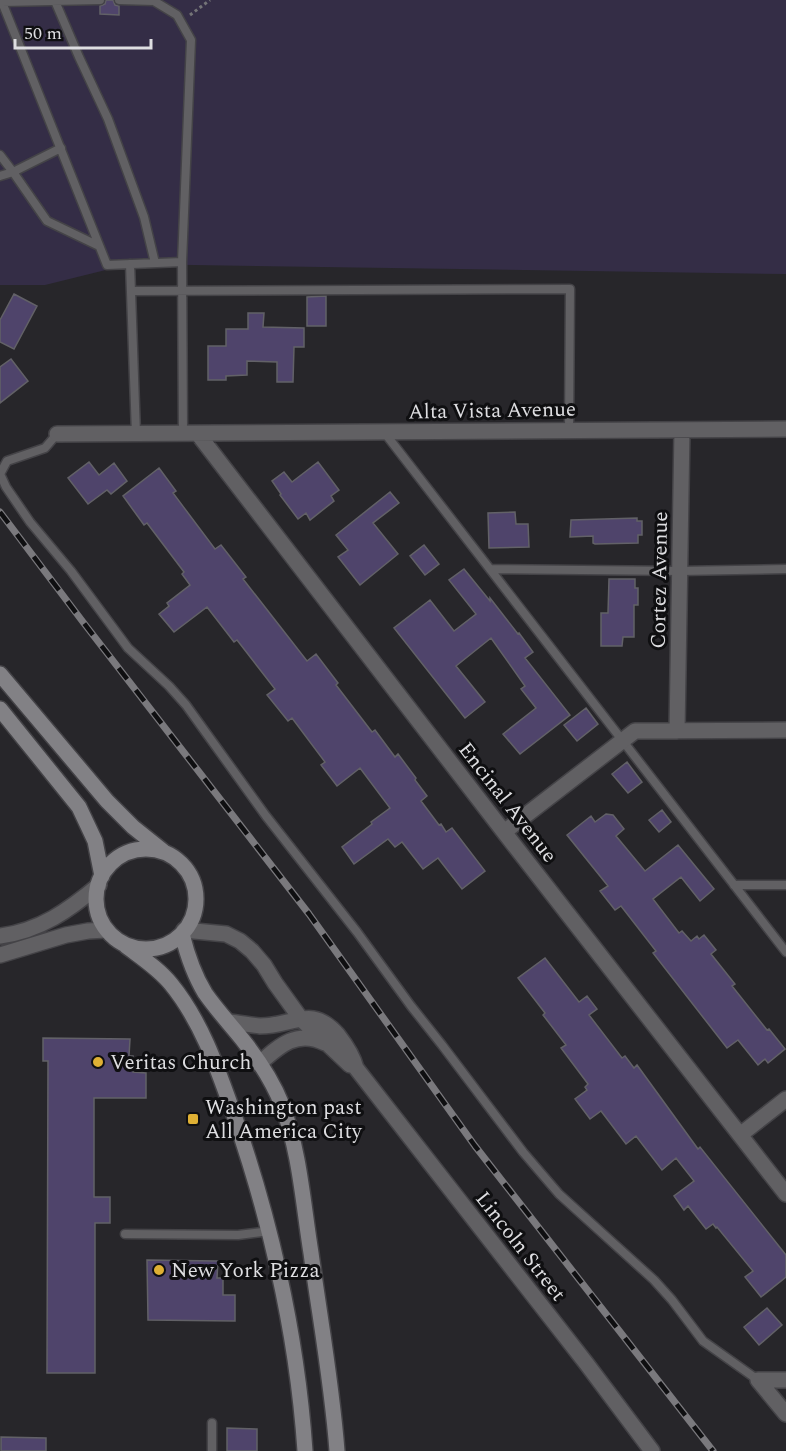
<svg xmlns="http://www.w3.org/2000/svg" width="786" height="1451" viewBox="0 0 786 1451" font-family="Spectral,serif">
  <style>
    .green { fill: #342d46 }
    .building { fill: #4f446b; stroke: #626167; stroke-width: 1.5 }
    .lines { fill: none; stroke-linecap: round; stroke-linejoin: round }
    .lane-casing { stroke: #444347; stroke-width: 11 }
    .street-casing { stroke: #444347; stroke-width: 18 }
    .secondary-casing { stroke: #444347; stroke-width: 18 }
    .path { stroke: #747477; stroke-width: 3; stroke-dasharray: 3 3; stroke-linecap: butt }
    .lane { stroke: #616063; stroke-width: 8 }
    .street { stroke: #616063; stroke-width: 15 }
    .secondary { stroke: #828185; stroke-width: 15 }
    .rail-casing { stroke: #7a797d; stroke-width: 7 }
    .rail { stroke: #0f0f11; stroke-width: 4.5; stroke-dasharray: 14; stroke-linecap: butt }
    .poi-dot { fill: #dfb034; stroke: #0f0f11; stroke-width: 2 }
    .labels { text-anchor: middle; stroke-width: 6; stroke-linejoin: round; paint-order: stroke }
    .street-label { font-size: 21px; fill: #dedee1; stroke: #0f0f11 }
    .poi-label { font-size: 21px; fill: #dedee1; stroke: #0f0f11; text-anchor: start }
  </style>
  <rect width="100%" height="100%" fill="#27262a"/>
  <!-- green -->
  <path class="green" d="M 0,0 L 786,0 L 786,274 L 130,264 L 45,285 L 0,285 Z"/>
  <!-- building -->
  <path class="building" d="M 106,0 L 113,0 L 115,5 L 119,6 L 119,15 L 100,14 L 100,6 L 105,4 Z
    M 14,294 L 37,306 L 14,349 L 0,342 L 0,320 Z
    M 326,296 L 326,326 L 307,326 L 307,297 Z
    M 248,313 L 264,313 L 263,327 L 304,328 L 304,347 L 294,347 L 293,382 L 277,382 L 277,362 L 247,361 L 247,375 L 226,376 L 226,380 L 208,380 L 208,346 L 226,346 L 226,329 L 248,329 Z
    M 11,359 L 28,381 L 0,403 L 0,367 Z
    M 89,462 L 99,475 L 114,463 L 127,481 L 111,494 L 107,490 L 88,504 L 68,478 Z
    M 318,462 L 339,490 L 331,496 L 334,501 L 310,520 L 306,513 L 298,519 L 280,495 L 281,494 L 272,481 L 284,472 L 292,482 Z
    M 159,468 L 176,491 L 173,493 L 215,549 L 221,545 L 246,577 L 243,579 L 307,661 L 316,654 L 338,683 L 336,685 L 372,732 L 375,730 L 395,757 L 398,754 L 416,778 L 415,780 L 427,796 L 421,801 L 439,825 L 441,824 L 446,832 L 452,828 L 485,871 L 462,889 L 438,858 L 423,869 L 402,842 L 395,847 L 388,839 L 354,864 L 342,847 L 372,824 L 371,822 L 390,808 L 360,768 L 337,786 L 321,765 L 325,762 L 292,718 L 288,721 L 267,695 L 275,689 L 237,640 L 234,642 L 207,607 L 174,632 L 159,614 L 169,606 L 167,603 L 190,585 L 182,574 L 184,572 L 147,523 L 144,525 L 123,496 Z
    M 390,492 L 399,503 L 373,523 L 398,554 L 360,585 L 338,557 L 348,550 L 336,535 Z
    M 515,512 L 516,524 L 528,524 L 529,547 L 489,548 L 488,513 Z
    M 637,518 L 637,521 L 642,521 L 642,535 L 638,535 L 638,543 L 595,544 L 593,543 L 593,536 L 570,537 L 571,520 Z
    M 424,545 L 439,564 L 425,575 L 410,556 Z
    M 464,569 L 490,601 L 490,598 L 518,634 L 519,633 L 533,652 L 525,658 L 570,715 L 520,754 L 503,734 L 536,708 L 521,689 L 525,686 L 491,638 L 456,666 L 485,702 L 465,718 L 394,628 L 430,600 L 454,631 L 476,614 L 449,580 Z
    M 609,579 L 635,579 L 635,588 L 638,588 L 638,605 L 634,605 L 634,637 L 623,637 L 622,646 L 601,646 L 601,613 L 608,613 Z
    M 586,708 L 598,724 L 577,741 L 564,725 Z
    M 627,762 L 642,782 L 628,793 L 612,774 Z
    M 662,810 L 671,822 L 659,832 L 649,820 Z
    M 606,814 L 613,815 L 624,829 L 616,836 L 645,871 L 678,845 L 714,889 L 700,901 L 681,877 L 653,899 L 679,933 L 682,931 L 691,941 L 697,936 L 699,939 L 704,935 L 716,950 L 711,954 L 735,984 L 732,986 L 767,1030 L 769,1029 L 785,1049 L 768,1063 L 765,1059 L 758,1065 L 738,1040 L 727,1048 L 653,953 L 656,951 L 621,906 L 615,910 L 600,891 L 608,886 L 567,835 L 591,816 L 595,822 Z
    M 545,958 L 579,1002 L 587,996 L 597,1009 L 589,1015 L 622,1058 L 625,1056 L 634,1068 L 637,1065 L 698,1149 L 700,1147 L 786,1255 L 786,1277 L 761,1297 L 745,1277 L 753,1271 L 717,1227 L 716,1228 L 713,1224 L 706,1229 L 688,1206 L 684,1210 L 674,1196 L 694,1181 L 676,1158 L 662,1170 L 636,1136 L 626,1144 L 601,1111 L 590,1119 L 575,1099 L 587,1090 L 585,1087 L 588,1084 L 561,1048 L 566,1045 L 543,1015 L 545,1013 L 518,978 Z
    M 43,1038 L 130,1039 L 129,1056 L 133,1056 L 133,1072 L 146,1073 L 146,1098 L 94,1098 L 94,1197 L 110,1197 L 110,1223 L 95,1223 L 95,1373 L 47,1373 L 48,1061 L 43,1061 Z
    M 147,1260 L 218,1261 L 217,1278 L 223,1278 L 223,1295 L 235,1295 L 235,1321 L 148,1320 Z
    M 767,1308 L 782,1325 L 759,1345 L 744,1327 Z
    M 227,1428 L 257,1429 L 257,1451 L 227,1451 Z
    M 1,1437 L 46,1438 L 46,1451 L 1,1451 Z"/>
  <g class="lines">
    <defs>
      <path id="lane" d="M 100,0 L 2,2 L 107,265 L 182,262
        M 119,0 L 154,1 L 177,15 L 191,40 L 182,262 L 183,434
        M 55,1 L 79,57 L 108,119 L 144,217 L 155,263
        M 0,155 L 13,172 L 61,148
        M 0,176 L 13,172 L 47,221 L 99,246
        M 130,264 L 136,434
        M 131,291 L 570,289 L 569,430
        M 384,432 L 786,952
        M 57,434 L 45,448 L 7,461 L 0,474 L 6,487 L 30,522 L 71,571 L 128,648 L 169,686 L 186,705 L 266,816 L 357,932 L 411,1006 L 442,1045 L 523,1152 L 559,1194 L 654,1280 L 672,1300 L 703,1341 L 758,1380
        M 490,569 L 680,571 L 786,569
        M 734,885 L 786,885
        M 125,1234 L 238,1235 L 270,1231
        M 212,1451 L 212,1423"/>
      <path id="street" d="M 57,434 L 786,429
        M 198,434 L 504,832 L 786,1194
        M 677,731 L 682,430
        M 504,832 L 635,731 L 786,730
        M 184,930 L 226,934 L 240,941 L 252,951 L 264,965 L 275,983 L 301,1019 L 350,1065
        M 0,936 C 40,931 69,910 99,885
        M 0,955 L 66,935 L 88,931 L 106,930
        M 228,1022 C 239,1023 250,1025 260,1026 C 294,1026 311,1004 338,1035 C 345,1044 353,1056 356,1068 L 586,1363 L 652,1451
        M 259,1064 C 279,1046 297,1029 325,1043
        M 740,1135 L 786,1099
        M 758,1380 L 786,1414
        M 758,1380 L 786,1380"/>
      <path id="secondary" d="M 0,674 L 107,801 L 133,827 L 163,851
        M 0,709 L 79,807 L 95,841 L 102,876
        M96 899a50 50 0 1 1 100 0a50 50 0 1 1-100 0Z
        M 182,934 C 187,954 194,975 205,993 C 216,1009 230,1024 242,1039 C 258,1059 273,1082 282,1105 C 300,1152 303,1204 311,1253 C 320,1319 332,1384 337,1451
        M 126,946 C 142,958 159,969 171,984 C 202,1022 218,1070 234,1115 C 272,1225 297,1334 305,1451"/>
    </defs>
    <!-- lane casing -->
    <use href="#lane" class="lane-casing"/>
    <!-- street casing -->
    <use href="#street" class="street-casing"/>
    <!-- secondary casing -->
    <use href="#secondary" class="secondary-casing"/>
    <!-- path -->
    <path class="path" d="M 190,15 L 210,0"/>
    <!-- lane -->
    <use href="#lane" class="lane"/>
    <!-- street -->
    <use href="#street" class="street"/>
    <!-- secondary -->
    <use href="#secondary" class="secondary"/>
    <defs>
      <path id="rail" d="M 0,512 L 83,622 L 309,914 L 475,1146 L 713,1451"/>
    </defs>
    <!-- rail casing -->
    <use href="#rail" class="rail-casing"/>
    <!-- rail -->
    <use href="#rail" class="rail"/>
  </g>
  <!-- markers -->
  <g class="poi-dot">
    <circle cx="98" cy="1062" r="6"/>
    <rect x="187" y="1113" width="12" height="12" rx="3"/>
    <circle cx="159" cy="1270" r="6"/>
  </g>
  <g class="labels">
    <!-- street labels -->
    <g class="street-label">
      <text transform="translate(492 410) rotate(-1)" y="7">Alta Vista Avenue</text>
      <text transform="translate(659 580) rotate(-89)" y="7">Cortez Avenue</text>
      <text transform="translate(508 802) rotate(52)" y="7">Encinal Avenue</text>
      <text transform="translate(521 1246) rotate(52)" y="7">Lincoln Street</text>
    </g>
    <!-- poi labels -->
    <g class="poi-label">
      <text x="110" y="1069">Veritas Church</text>
      <text x="205" y="1114">Washington past<tspan x="205" dy="24">All America City</tspan></text>
      <text x="171" y="1277">New York Pizza</text>
    </g>
  </g>
  <!-- scale -->
  <path d="M15 39v9h136v-9" fill="none" stroke="#dedee1" stroke-width="3"/>
  <text x="24" y="39" font-size="18" fill="#dedee1" stroke="#0f0f11" stroke-width="4.5" paint-order="stroke">50 m</text>
</svg>
